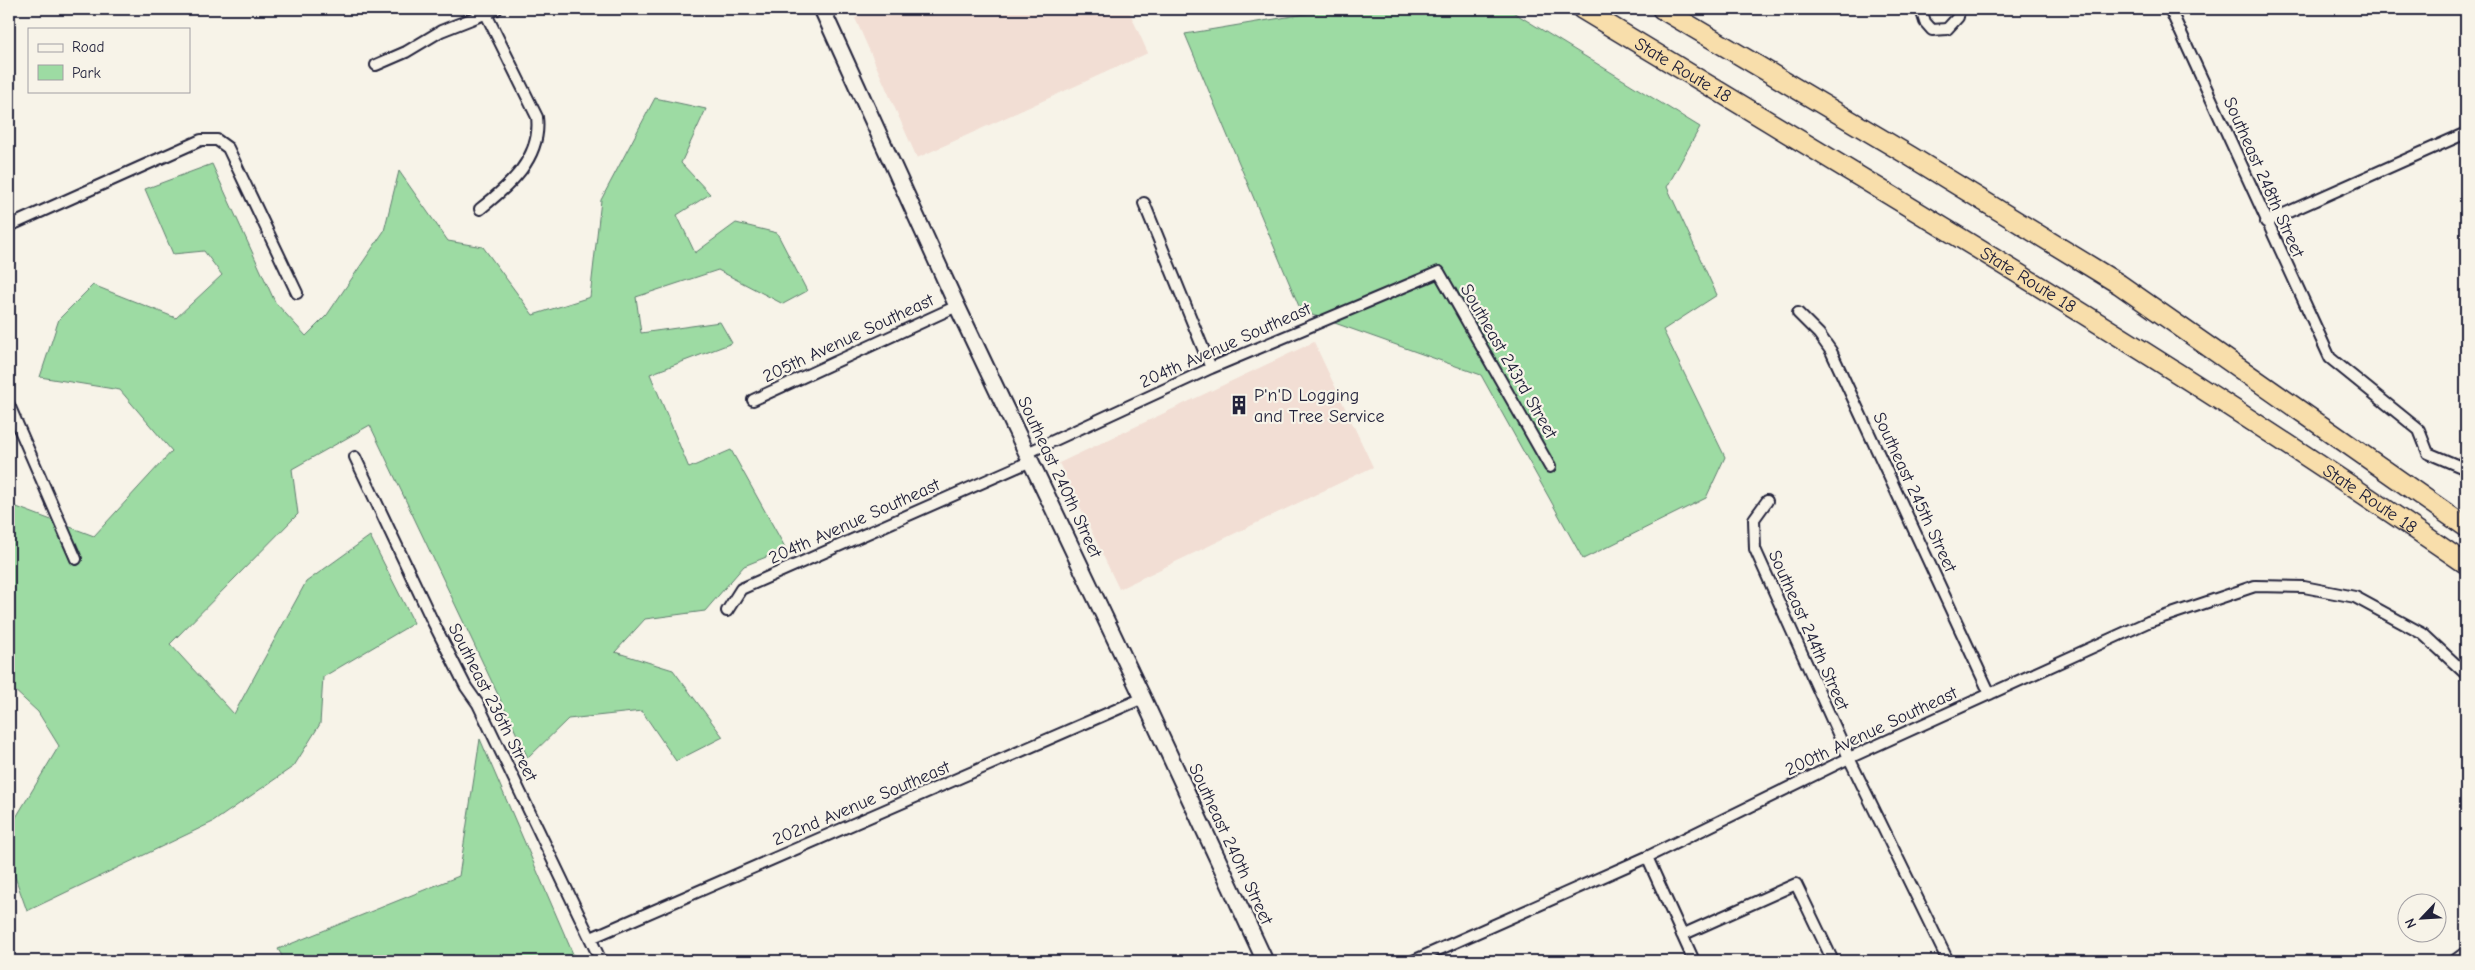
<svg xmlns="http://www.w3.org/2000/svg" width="2475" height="970" viewBox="0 0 2475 970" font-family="'Comic Neue',sans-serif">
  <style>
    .built { fill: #f2ded4 }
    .green { fill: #9ddba3; stroke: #607e6f }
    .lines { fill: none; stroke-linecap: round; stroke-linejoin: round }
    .minor-casing { stroke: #22223b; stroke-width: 14 }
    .secondary-casing { stroke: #22223b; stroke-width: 19 }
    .motorway-casing { stroke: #22223b; stroke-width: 22 }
    .minor { stroke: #f7f3e8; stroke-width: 10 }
    .secondary { stroke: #f7f3e8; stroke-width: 15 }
    .motorway { stroke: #f8deab; stroke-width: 19 }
    .labels { text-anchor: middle; stroke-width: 4.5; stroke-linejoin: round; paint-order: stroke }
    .street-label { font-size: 18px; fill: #22223b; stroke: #f7f3e8 }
    .poi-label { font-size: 18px; fill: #22223b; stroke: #f7f3e8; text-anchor: start }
  </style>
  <rect width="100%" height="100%" fill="#f7f3e8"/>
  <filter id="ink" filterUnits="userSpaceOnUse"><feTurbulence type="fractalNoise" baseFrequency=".02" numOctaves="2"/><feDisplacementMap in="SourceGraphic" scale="10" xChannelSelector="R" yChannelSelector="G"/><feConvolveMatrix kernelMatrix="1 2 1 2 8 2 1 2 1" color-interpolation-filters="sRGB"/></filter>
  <g filter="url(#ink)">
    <!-- built -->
    <path class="built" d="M 876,9 L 1128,9 L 1148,53 L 917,158 L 855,18 Z
      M 1314,342 L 1373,467 L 1119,589 L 1059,463 Z"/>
    <!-- green -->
    <path class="green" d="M 1335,9 L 1508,9 L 1700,127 L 1667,187 L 1717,295 L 1663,330 L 1725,457 L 1706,498 L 1583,559 L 1481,375 L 1301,311 L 1185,34 Z
      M 655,98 L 706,109 L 681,163 L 710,194 L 677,215 L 695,253 L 736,223 L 777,233 L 807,291 L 783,304 L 718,270 L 636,297 L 641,333 L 720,322 L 732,343 L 650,374 L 689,468 L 731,450 L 786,549 L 744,566 L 705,611 L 645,619 L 615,652 L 673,670 L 723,737 L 676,761 L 642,711 L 568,719 L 528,758 L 370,425 L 292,469 L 298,514 L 170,644 L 234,714 L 306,582 L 370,536 L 414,623 L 323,677 L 320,724 L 294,766 L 213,822 L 27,911 L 9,860 L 9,829 L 59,746 L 38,712 L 11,687 L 9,689 L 9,521 L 14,506 L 94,536 L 172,451 L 120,390 L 40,377 L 59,319 L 93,285 L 176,318 L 222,275 L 204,251 L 173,254 L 145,189 L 212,164 L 275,302 L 306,336 L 327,315 L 384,231 L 399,171 L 448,241 L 483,247 L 533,315 L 590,297 L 601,200 Z
      M 480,739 L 576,961 L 285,961 L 278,949 L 459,876 Z"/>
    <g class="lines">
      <defs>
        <path id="minor" d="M 1921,9 L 1925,22 L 1932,30 L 1947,29 L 1958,17 L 1959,9
          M 2170,9 L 2330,358 L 2419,430 L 2428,453 L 2466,469
          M 376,65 L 406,52 L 441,31 L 497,9
          M 1144,203 L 1211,368
          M 480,209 C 509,186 542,158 537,117 L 486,14
          M 2266,222 L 2466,133
          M 9,226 L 201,140 L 217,140 L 228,148 L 297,293
          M 1798,313 L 1819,334 L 1831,351 L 1990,694
          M 753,400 L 957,306
          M 9,405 L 76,559
          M 1027,453 L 1211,368 L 1439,272 L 1550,467
          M 355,457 L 431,618 L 466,687 L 478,704 L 601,961
          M 1767,501 L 1754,519 L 1755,549 L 1849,758 L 1948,961
          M 727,611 L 741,589 L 1031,461
          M 1647,857 L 1694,961
          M 1682,935 L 1796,884 L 1833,961
          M 591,938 L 1143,698
          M 1413,961 L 1647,857 L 1849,758 L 2148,622 L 2255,586 L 2304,587 L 2355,597 L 2423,634 L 2466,674
          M 2454,961 L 2466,952"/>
        <path id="secondary" d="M 822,9 L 957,306 L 1143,698 L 1265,961"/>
        <g id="motorway">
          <path id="s1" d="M 1582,9 C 1880,189 2180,366 2466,564"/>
          <path d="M 1662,9 L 1910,156 L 2119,284 L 2466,527"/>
        </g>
      </defs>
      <!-- minor casing -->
      <use href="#minor" class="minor-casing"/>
      <!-- secondary casing -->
      <use href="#secondary" class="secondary-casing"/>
      <!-- motorway casing -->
      <use href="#motorway" class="motorway-casing"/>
      <!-- minor -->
      <use href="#minor" class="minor"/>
      <!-- secondary -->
      <use href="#secondary" class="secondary"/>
      <!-- motorway -->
      <use href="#motorway" class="motorway"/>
    </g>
  </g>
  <!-- icons -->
  <defs>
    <symbol id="building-bare" viewBox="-9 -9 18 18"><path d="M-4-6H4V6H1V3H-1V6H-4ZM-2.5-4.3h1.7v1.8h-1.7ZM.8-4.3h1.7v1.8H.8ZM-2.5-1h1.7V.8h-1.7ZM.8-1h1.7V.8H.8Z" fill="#22223b" stroke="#f7f3e8" stroke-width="2.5" paint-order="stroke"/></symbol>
  </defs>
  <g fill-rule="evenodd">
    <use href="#building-bare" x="1225" y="391" width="28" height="28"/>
  </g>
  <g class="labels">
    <!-- street labels -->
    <g class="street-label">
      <text dy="6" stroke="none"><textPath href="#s1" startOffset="118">State Route 18</textPath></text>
      <text transform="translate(2264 177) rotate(66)" y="6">Southeast 248th Street</text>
      <text dy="6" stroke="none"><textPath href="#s1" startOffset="522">State Route 18</textPath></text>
      <text transform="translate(848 338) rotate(-25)" y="6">205th Avenue Southeast</text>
      <text transform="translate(1225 345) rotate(-24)" y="6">204th Avenue Southeast</text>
      <text transform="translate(1509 361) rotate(60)" y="6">Southeast 243rd Street</text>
      <text transform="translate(1060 477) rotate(65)" y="6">Southeast 240th Street</text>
      <text transform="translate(1915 492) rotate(65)" y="6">Southeast 245th Street</text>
      <text dy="6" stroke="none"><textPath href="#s1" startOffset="928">State Route 18</textPath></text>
      <text transform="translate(854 521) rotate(-24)" y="6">204th Avenue Southeast</text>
      <text transform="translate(1809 630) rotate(66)" y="6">Southeast 244th Street</text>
      <text transform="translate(493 702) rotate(63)" y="6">Southeast 236th Street</text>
      <text transform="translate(1871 731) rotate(-25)" y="6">200th Avenue Southeast</text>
      <text transform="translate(861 803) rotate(-23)" y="6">202nd Avenue Southeast</text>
      <text transform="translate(1231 844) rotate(65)" y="6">Southeast 240th Street</text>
    </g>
    <!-- poi labels -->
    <g class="poi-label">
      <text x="1254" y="401">P'n'D Logging<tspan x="1254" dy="21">and Tree Service</tspan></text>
    </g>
  </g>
  <!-- margin -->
  <rect width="2475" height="970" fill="none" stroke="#f7f3e8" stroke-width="30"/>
  <rect x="15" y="15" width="2445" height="940" fill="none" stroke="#22223b" stroke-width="2" filter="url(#ink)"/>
  <!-- legend -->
  <rect x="28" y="28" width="162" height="65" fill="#f7f3e8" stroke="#a29fa3"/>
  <rect x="38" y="44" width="25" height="8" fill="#f7f3e8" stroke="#a29fa3"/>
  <text x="72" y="52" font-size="15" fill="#22223b">Road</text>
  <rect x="38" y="65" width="25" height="15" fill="#9ddba3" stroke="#a29fa3"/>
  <text x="72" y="78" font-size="15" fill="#22223b">Park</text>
  <!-- north arrow -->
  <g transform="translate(2422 918) rotate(245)"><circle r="24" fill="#f7f3e8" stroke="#a29fa3"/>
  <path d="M0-4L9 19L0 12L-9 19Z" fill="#22223b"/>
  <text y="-8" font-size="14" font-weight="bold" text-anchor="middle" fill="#22223b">N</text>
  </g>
</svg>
